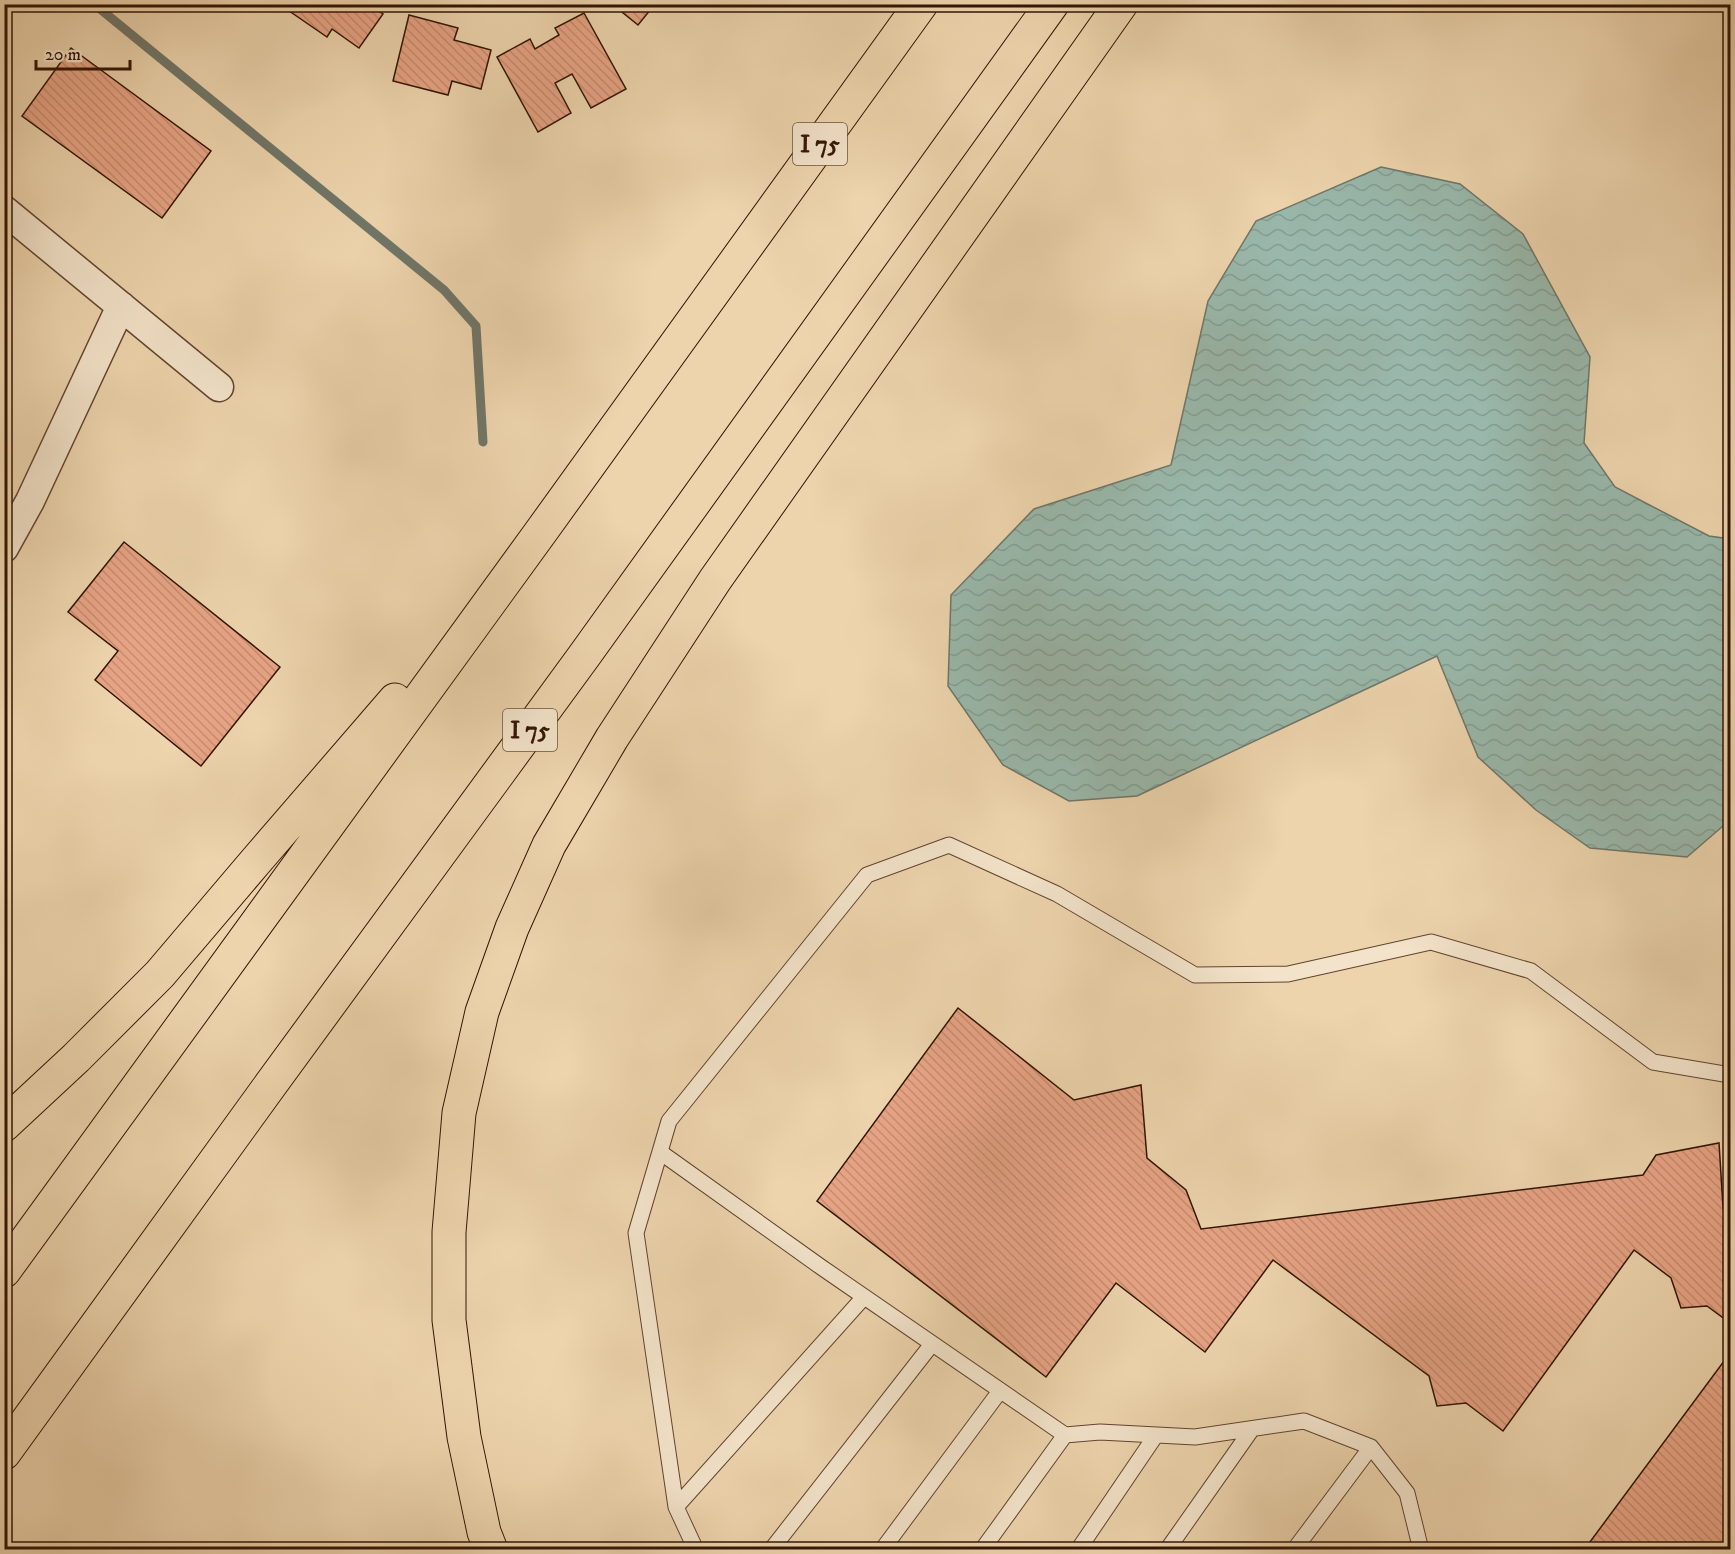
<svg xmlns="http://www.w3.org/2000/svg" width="1735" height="1554" viewBox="0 0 1735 1554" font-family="'IM FELL DW Pica',serif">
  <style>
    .water { fill: url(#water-waves); stroke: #707668; stroke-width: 1.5 }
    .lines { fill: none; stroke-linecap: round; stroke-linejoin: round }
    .stream { stroke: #707668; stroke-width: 9 }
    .building { fill: url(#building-back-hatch); stroke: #331404; stroke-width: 1.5 }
    .service-casing { stroke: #62442e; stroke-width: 17 }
    .minor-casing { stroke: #62442e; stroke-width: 31 }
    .motorway-casing { stroke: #331404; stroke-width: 35 }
    .service { stroke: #f3e3ca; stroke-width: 15 }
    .minor { stroke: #f3e3ca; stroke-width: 28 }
    .motorway { stroke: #edd4ad; stroke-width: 33 }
    .labels { text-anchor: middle; stroke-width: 5; stroke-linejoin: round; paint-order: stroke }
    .shield { fill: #f3e3ca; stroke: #6d523f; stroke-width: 1.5 }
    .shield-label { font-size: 24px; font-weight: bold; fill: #331404 }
  </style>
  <defs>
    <pattern id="water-waves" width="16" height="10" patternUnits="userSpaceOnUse" patternTransform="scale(1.5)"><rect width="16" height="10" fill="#99b8ab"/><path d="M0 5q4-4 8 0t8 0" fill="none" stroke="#849d92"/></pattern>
    <pattern id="building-back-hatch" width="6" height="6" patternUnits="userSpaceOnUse" patternTransform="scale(1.5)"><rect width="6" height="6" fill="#e7a485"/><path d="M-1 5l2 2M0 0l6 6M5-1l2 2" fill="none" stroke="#c78c71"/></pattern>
  </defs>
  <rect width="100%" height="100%" fill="#edd4ad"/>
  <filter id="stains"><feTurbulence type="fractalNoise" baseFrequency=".00333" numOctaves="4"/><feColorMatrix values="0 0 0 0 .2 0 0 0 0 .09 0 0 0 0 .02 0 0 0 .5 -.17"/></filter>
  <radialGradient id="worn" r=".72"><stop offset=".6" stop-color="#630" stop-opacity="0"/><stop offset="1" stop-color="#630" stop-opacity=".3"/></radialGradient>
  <!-- water -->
  <path class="water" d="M 1381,167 L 1460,184 L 1523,234 L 1590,357 L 1584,443 L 1615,487 L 1709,536 L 1730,539 L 1730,820 L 1687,857 L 1590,848 L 1536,810 L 1478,757 L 1437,656 L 1137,796 L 1069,801 L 1003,765 L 948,686 L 951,595 L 1034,509 L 1171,465 L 1208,301 L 1256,221 Z"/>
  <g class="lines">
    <!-- stream -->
    <path class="stream" d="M 94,4 L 444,290 L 476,326 L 483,442"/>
  </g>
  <!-- building -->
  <path class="building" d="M 283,4 L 369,4 L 383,14 L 359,48 L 332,29 L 327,37 L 282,6 Z
    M 612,4 L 655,4 L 638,25 Z
    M 584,13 L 626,89 L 591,108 L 572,74 L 555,83 L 571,113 L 538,132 L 497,57 L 530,39 L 535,49 L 559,35 L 555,28 Z
    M 409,15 L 458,28 L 454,40 L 491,50 L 481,89 L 452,81 L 448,95 L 393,81 Z
    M 71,48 L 211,151 L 162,218 L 22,116 Z
    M 124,542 L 280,667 L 201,766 L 95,680 L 118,651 L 68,612 Z
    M 958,1008 L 1074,1100 L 1141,1085 L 1147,1158 L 1186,1190 L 1201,1229 L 1643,1175 L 1656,1155 L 1719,1143 L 1723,1207 L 1730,1212 L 1730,1323 L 1707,1306 L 1681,1308 L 1671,1278 L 1634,1250 L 1503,1431 L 1466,1403 L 1437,1406 L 1429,1376 L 1273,1260 L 1205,1352 L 1116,1283 L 1046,1377 L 817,1201 Z
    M 1730,1353 L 1730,1550 L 1584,1550 Z"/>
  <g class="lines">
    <defs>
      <path id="service" d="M 660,1152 L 821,1267 L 1065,1435 L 1100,1432 L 1195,1437 L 1304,1421 L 1371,1447 L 1407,1493 L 1421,1550
        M 676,1507 L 864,1297
        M 696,1550 L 676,1507 L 636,1233 L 669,1121 L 867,875 L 949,845 L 1057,894 L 1195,975 L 1288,974 L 1431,942 L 1531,971 L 1653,1062 L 1730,1075
        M 771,1550 L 932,1344
        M 882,1550 L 1000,1391
        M 982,1550 L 1065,1435
        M 1078,1550 L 1156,1435
        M 1167,1550 L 1252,1429
        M 1294,1550 L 1371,1447"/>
      <path id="minor" d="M 4,210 L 219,387
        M 4,548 L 30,501 L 121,306"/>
      <path id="motorway" d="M 4,1125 L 76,1058 L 160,974 L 256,861 L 395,700
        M 4,1271 L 540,533 L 921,4
        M 4,1453 L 271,1084 L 584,656 L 1052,4
        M 491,1550 L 484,1532 L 464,1437 L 449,1320 L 449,1232 L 459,1113 L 482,1012 L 512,928 L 549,845 L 612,738 L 715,580 L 1121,4"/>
    </defs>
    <!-- service casing -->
    <use href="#service" class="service-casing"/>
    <!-- minor casing -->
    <use href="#minor" class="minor-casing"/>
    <!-- motorway casing -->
    <use href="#motorway" class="motorway-casing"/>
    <!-- service -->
    <use href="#service" class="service"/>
    <!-- minor -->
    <use href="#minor" class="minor"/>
    <!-- motorway -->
    <use href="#motorway" class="motorway"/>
  </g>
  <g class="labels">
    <!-- shield labels -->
    <g class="shield">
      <rect x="793" y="123" width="54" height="42" rx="4.5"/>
      <rect x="503" y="709" width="54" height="42" rx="4.5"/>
    </g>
    <g class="shield-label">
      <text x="820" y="152">I 75</text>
      <text x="530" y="738">I 75</text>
    </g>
  </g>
  <!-- margin -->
  <rect width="1735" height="1554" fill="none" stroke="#edd4ad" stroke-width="24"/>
  <rect x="6" y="6" width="1723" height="1542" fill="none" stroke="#331404" stroke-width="3"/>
  <rect x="12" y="12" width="1711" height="1530" fill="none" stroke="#331404" stroke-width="1.5"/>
  <!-- scale -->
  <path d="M36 60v9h94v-9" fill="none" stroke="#331404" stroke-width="3"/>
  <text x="45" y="60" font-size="18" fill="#331404" stroke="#f3e3ca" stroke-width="4.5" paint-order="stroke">20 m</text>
  <rect width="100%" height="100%" filter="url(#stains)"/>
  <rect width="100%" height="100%" fill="url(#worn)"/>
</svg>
